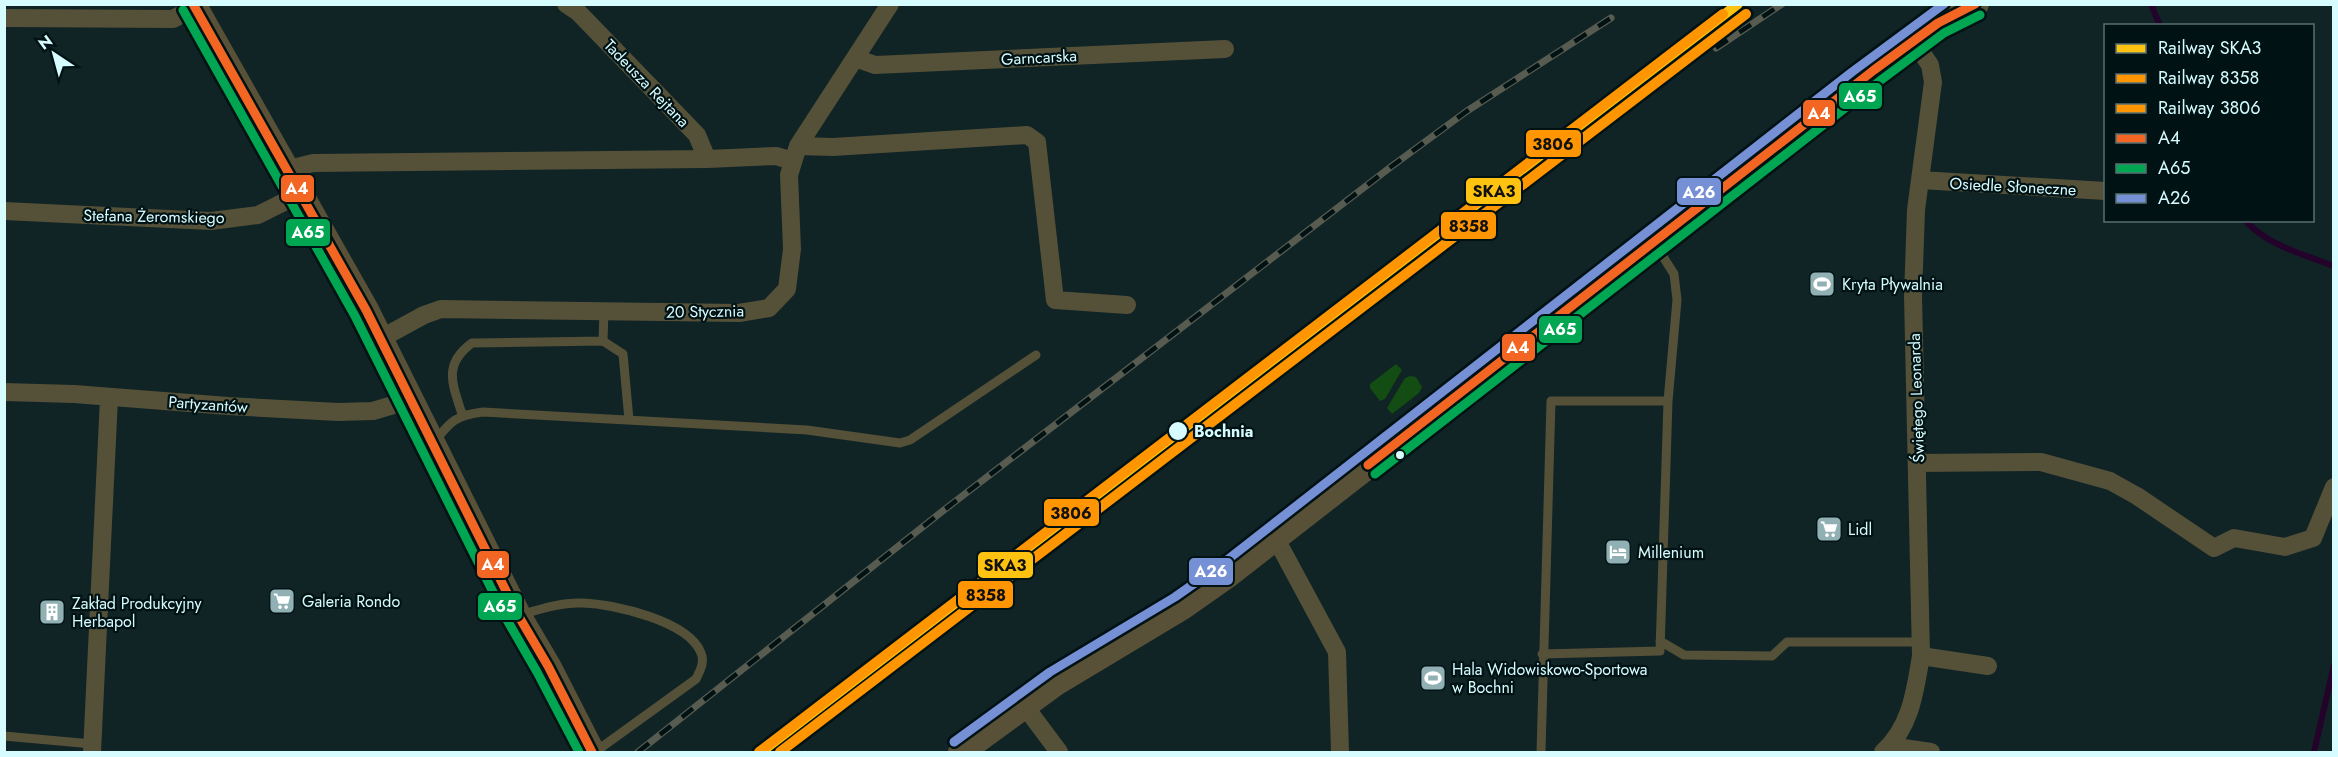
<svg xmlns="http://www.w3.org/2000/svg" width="2338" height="757" viewBox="0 0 2338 757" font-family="Jost,sans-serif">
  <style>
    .green { fill: #134d13 }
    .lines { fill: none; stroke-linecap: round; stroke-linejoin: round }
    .stream { stroke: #24032b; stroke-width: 6 }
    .service { stroke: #555038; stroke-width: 9 }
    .minor { stroke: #555038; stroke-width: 18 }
    .secondary { stroke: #595137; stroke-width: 26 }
    .rail-casing { stroke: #575b50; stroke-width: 7 }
    .rail { stroke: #001214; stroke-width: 4.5; stroke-dasharray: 14; stroke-linecap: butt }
    .bus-1-casing { stroke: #001214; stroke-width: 14 }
    .bus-2-casing { stroke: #001214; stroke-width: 14 }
    .bus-3-casing { stroke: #001214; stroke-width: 14 }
    .bus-1 { stroke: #f26522; stroke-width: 9 }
    .bus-2 { stroke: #00a651; stroke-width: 9 }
    .bus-3 { stroke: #7690d6; stroke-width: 9 }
    .rail-1-casing { stroke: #001214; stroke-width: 15 }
    .rail-2-casing { stroke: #001214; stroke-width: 15 }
    .rail-3-casing { stroke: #001214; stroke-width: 15 }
    .rail-1 { stroke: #fec210; stroke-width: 10 }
    .rail-2 { stroke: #ff9500; stroke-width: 10 }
    .rail-3 { stroke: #ff9500; stroke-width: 10 }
    .stop-dot { fill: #d6fcff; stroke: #001214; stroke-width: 2 }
    .labels { text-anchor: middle; stroke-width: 4.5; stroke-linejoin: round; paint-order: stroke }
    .street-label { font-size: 16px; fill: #d6fcff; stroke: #001214 }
    .poi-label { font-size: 16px; fill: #d6fcff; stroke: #001214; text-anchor: start }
    .stop-label { font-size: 16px; font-weight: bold; fill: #d6fcff; stroke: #001214; text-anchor: start }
    .line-badge { stroke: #001214; stroke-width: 2 }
    .badge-label { font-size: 16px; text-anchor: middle; font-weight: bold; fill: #fff }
    .pale-badge-label { font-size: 16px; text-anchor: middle; font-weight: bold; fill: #111 }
  </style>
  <rect width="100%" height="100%" fill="#102325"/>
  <!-- green -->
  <path class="green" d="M 1396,364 L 1402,370 L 1385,399 L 1380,401 L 1370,388 L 1370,384 Z
    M 1410,376 L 1416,377 L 1422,387 L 1419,393 L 1392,414 L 1387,408 L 1405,378 Z"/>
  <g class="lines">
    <!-- stream -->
    <path class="stream" d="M 2151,4 L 2160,26
      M 2245,220 C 2266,245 2303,254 2334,266
      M 2314,752 L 2334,665"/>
    <!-- service -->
    <path class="service" d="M 604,311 L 603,341 L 623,354 L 629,420
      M 462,414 C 453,385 442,365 472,343 L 603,341
      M 434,442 C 451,421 456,415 483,412 L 807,430 L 900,443 L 910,440 L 1036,355
      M 520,615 C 540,609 562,602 583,603 C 614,604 689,621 701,653 C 705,662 700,671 696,679 L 595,752
      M 1660,641 L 1684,655 L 1772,656 L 1787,642 L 1921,642
      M 1542,654 L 1660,651 L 1668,401 L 1677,300 L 1674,274 L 1655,244
      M 4,736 L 92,744
      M 1541,752 L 1551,401 L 1668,401"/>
    <!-- minor -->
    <path class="minor" d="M 566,4 L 578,12 L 697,135 L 707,159
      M 4,18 L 173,19 L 195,7
      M 855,58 L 875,65 L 1225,49
      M 798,146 L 833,147 L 1027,135 L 1037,142 L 1055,300 L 1127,305
      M 285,170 L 313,163 L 707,159 L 776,156 L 793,161
      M 1920,180 L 2106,191
      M 4,211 L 211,221 L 258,215 L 300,194
      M 380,339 L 424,315 L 441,309 L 739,313 L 769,308 L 787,289 L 792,249 L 789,175 L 798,146 L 890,4
      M 4,392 L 74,394 L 228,406 L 338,412 L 373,411 L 410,400
      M 1917,463 L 2041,462 L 2110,481 L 2137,496 L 2214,548 L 2234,538 L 2285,547 L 2313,538 L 2334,487
      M 1274,539 L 1282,550 L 1337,652 L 1340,752
      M 1921,656 L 1988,666
      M 1024,705 L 1059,752
      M 1890,746 L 1931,752
      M 92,752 L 109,398
      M 1883,752 C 1911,727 1915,691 1921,656 L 1913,296 L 1916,210 L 1933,82 L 1930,65 L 1913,40"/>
    <!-- secondary -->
    <path class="secondary" d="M 193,4 L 366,310 L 518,615 L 548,666 L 592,752
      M 961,752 L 1057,682 L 1182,607 L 1229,574 L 1790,137 C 1827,106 1864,77 1902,49 C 1926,31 1948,12 1976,4"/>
    <defs>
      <path id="rail" d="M 1716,48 L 1782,4
        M 638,752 L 944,510 L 1392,166 L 1467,111 L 1611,18"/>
    </defs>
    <!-- rail casing -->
    <use href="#rail" class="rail-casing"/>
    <!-- rail -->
    <use href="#rail" class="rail"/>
    <defs>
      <path id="bus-1" d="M 193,4 L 366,310 L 518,615 L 548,666 L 592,752
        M 1368,465 L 1874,70 L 1938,23 L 1975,4"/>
      <path id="bus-2" d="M 183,10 L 355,316 L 507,620 L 537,672 L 579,752
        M 1375,474 L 1881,80 L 1944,33 L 1980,15"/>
      <path id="bus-3" d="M 954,742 L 1050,672 L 1175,597 L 1222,564 L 1852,72 L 1944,4"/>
    </defs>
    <!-- bus-1 casing -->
    <use href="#bus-1" class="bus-1-casing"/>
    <!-- bus-2 casing -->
    <use href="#bus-2" class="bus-2-casing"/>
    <!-- bus-3 casing -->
    <use href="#bus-3" class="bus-3-casing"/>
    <!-- bus-1 -->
    <use href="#bus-1" class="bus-1"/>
    <!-- bus-2 -->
    <use href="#bus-2" class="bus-2"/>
    <!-- bus-3 -->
    <use href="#bus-3" class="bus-3"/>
    <defs>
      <path id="rail-1" d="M 761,752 L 1738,4"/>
      <path id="rail-2" d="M 780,752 L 1746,14"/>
      <path id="rail-3" d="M 759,752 L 1723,14"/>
    </defs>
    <!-- rail-1 casing -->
    <use href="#rail-1" class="rail-1-casing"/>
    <!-- rail-2 casing -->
    <use href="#rail-2" class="rail-2-casing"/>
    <!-- rail-3 casing -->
    <use href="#rail-3" class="rail-3-casing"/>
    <!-- rail-1 -->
    <use href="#rail-1" class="rail-1"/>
    <!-- rail-2 -->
    <use href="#rail-2" class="rail-2"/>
    <!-- rail-3 -->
    <use href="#rail-3" class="rail-3"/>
  </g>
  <!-- icons -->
  <defs>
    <symbol id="stadium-square" viewBox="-11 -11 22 22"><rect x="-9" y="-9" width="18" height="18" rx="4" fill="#91b0b3" stroke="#001214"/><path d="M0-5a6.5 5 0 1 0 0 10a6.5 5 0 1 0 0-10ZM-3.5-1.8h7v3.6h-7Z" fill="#fff"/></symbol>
    <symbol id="supermarket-square" viewBox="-11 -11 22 22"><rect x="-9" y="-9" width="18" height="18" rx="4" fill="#91b0b3" stroke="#001214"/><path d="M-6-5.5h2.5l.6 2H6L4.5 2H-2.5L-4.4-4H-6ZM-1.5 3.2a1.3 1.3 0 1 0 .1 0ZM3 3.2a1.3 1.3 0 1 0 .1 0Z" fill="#fff"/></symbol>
    <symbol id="hotel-square" viewBox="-11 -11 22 22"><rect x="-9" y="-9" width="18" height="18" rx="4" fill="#91b0b3" stroke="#001214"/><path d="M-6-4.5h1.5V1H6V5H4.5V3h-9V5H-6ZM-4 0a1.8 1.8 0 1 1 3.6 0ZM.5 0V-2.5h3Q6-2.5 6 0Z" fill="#fff"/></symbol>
    <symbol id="building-square" viewBox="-11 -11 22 22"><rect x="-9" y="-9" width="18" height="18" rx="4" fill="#91b0b3" stroke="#001214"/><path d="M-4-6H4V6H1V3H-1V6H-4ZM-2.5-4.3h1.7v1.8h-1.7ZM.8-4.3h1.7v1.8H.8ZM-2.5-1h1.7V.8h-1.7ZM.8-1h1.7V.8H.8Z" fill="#fff"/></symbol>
  </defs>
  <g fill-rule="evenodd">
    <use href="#stadium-square" x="1807" y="269" width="30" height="30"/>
    <use href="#supermarket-square" x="1814" y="514" width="30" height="30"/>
    <use href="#hotel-square" x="1603" y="537" width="30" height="30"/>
    <use href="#supermarket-square" x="267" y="586" width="30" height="30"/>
    <use href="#building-square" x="37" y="597" width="30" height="30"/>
    <use href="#stadium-square" x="1418" y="663" width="30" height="30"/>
  </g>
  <!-- markers -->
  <g class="stop-dot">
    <circle cx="1178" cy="431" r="10"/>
    <circle cx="1400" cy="455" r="5"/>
  </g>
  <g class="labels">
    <!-- street labels -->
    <g class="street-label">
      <text transform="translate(1039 57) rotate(-3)" y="6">Garncarska</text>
      <text transform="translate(647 83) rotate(46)" y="6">Tadeusza Rejtana</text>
      <text transform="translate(2013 186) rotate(3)" y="6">Osiedle Słoneczne</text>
      <text transform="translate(154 216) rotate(1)" y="6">Stefana Żeromskiego</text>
      <text transform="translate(705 311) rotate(-1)" y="6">20 Stycznia</text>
      <text transform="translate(1916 398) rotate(-92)" y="6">Świętego Leonarda</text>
      <text transform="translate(208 404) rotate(4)" y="6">Partyzantów</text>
    </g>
    <!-- poi labels -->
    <g class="poi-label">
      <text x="1842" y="290">Kryta Pływalnia</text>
      <text x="1848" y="535">Lidl</text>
      <text x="1638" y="558">Millenium</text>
      <text x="302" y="607">Galeria Rondo</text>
      <text x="72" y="609">Zakład Produkcyjny<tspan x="72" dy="18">Herbapol</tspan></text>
      <text x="1452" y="675">Hala Widowiskowo-Sportowa<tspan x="1452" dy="18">w Bochni</tspan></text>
    </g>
    <!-- stop labels -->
    <g class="stop-label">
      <text x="1194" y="437">Bochnia</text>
    </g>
  </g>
  <g class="line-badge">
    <rect x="1838" y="82" width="45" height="28" rx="6" fill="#00a651"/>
    <rect x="1802" y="99" width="34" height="28" rx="6" fill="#f26522"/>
    <rect x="1525" y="129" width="57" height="29" rx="6" fill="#ff9500"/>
    <rect x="280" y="174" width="35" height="29" rx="6" fill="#f26522"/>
    <rect x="1465" y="177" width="57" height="28" rx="6" fill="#fec210"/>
    <rect x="1676" y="177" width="46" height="29" rx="6" fill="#7690d6"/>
    <rect x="1440" y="211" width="57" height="29" rx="6" fill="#ff9500"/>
    <rect x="285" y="218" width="46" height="29" rx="6" fill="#00a651"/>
    <rect x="1538" y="315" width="45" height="29" rx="6" fill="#00a651"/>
    <rect x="1501" y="333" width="35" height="29" rx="6" fill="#f26522"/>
    <rect x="1043" y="498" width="57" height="29" rx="6" fill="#ff9500"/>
    <rect x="476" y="550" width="34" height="29" rx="6" fill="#f26522"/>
    <rect x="977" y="551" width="57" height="28" rx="6" fill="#fec210"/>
    <rect x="1188" y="557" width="46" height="29" rx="6" fill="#7690d6"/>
    <rect x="957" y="580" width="57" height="29" rx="6" fill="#ff9500"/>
    <rect x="477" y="592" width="46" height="29" rx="6" fill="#00a651"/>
  </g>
  <g class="badge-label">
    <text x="1860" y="102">A65</text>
    <text x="1819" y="119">A4</text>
    <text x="297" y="194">A4</text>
    <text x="1699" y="198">A26</text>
    <text x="308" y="238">A65</text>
    <text x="1560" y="335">A65</text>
    <text x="1518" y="353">A4</text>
    <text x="493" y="570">A4</text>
    <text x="1211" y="577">A26</text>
    <text x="500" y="612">A65</text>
  </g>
  <g class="pale-badge-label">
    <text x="1553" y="150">3806</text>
    <text x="1494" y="197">SKA3</text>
    <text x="1469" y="232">8358</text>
    <text x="1071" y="519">3806</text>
    <text x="1005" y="571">SKA3</text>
    <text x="986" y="601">8358</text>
  </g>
  <!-- border -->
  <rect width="2338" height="757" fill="none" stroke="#d6fcff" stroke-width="12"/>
  <!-- legend -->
  <rect x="2104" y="24" width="210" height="198" fill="#001214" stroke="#567072" stroke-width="1.5"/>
  <rect x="2116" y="44" width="30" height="9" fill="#fec210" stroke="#567072" stroke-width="1.5"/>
  <text x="2158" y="54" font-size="18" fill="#d6fcff">Railway SKA3</text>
  <rect x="2116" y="74" width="30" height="9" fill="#ff9500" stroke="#567072" stroke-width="1.5"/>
  <text x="2158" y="84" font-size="18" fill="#d6fcff">Railway 8358</text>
  <rect x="2116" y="104" width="30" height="9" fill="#ff9500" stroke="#567072" stroke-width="1.5"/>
  <text x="2158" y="114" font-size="18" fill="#d6fcff">Railway 3806</text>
  <rect x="2116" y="134" width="30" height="9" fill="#f26522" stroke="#567072" stroke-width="1.5"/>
  <text x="2158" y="144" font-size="18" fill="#d6fcff">A4</text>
  <rect x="2116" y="164" width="30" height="9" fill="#00a651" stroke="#567072" stroke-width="1.5"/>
  <text x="2158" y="174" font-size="18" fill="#d6fcff">A65</text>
  <rect x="2116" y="194" width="30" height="9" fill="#7690d6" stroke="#567072" stroke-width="1.5"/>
  <text x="2158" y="204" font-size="18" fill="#d6fcff">A26</text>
  <!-- north arrow -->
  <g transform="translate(54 54) rotate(324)" stroke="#001214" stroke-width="4.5" paint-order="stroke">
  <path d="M0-4.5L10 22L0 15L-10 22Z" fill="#d6fcff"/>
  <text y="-9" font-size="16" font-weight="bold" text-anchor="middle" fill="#d6fcff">N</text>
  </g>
</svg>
